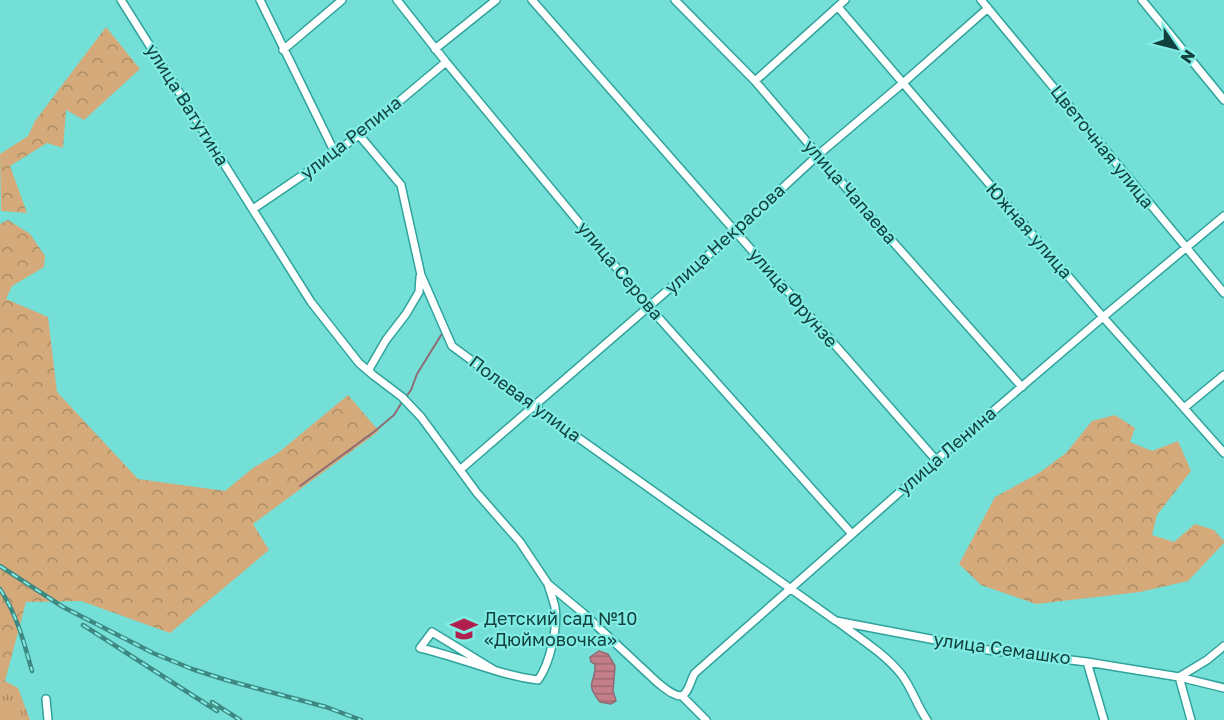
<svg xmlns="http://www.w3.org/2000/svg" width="1224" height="720" viewBox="0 0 1224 720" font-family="'Golos Text',sans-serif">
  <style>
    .grass { fill: url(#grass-tufts) }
    .forest { fill: url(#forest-crowns) }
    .water { fill: url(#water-rules); stroke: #8f6c73; stroke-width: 1.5 }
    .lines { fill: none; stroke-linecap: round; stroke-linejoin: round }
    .stream { stroke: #8f6c73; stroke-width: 2 }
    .minor-casing { stroke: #2fa39c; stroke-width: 10 }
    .minor { stroke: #fff; stroke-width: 7 }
    .rail-casing { stroke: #3e8882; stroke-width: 4.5 }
    .rail { stroke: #80ece3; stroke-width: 2; stroke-dasharray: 7; stroke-linecap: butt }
    .labels { text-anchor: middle; stroke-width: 4.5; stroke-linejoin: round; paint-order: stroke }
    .street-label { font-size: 18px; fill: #12413e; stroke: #80ece3 }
    .poi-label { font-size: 18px; fill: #12413e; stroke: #80ece3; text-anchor: start }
  </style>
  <defs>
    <pattern id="grass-tufts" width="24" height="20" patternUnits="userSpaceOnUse" patternTransform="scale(1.5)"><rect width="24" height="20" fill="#d5aa7a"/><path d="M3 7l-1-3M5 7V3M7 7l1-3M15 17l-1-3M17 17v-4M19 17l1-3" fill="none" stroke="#ab8c65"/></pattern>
    <pattern id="forest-crowns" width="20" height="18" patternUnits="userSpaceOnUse" patternTransform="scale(1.5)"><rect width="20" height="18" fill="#d5aa7a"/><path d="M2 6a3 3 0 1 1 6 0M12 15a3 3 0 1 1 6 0" fill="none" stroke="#ab8c65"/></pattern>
    <pattern id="water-rules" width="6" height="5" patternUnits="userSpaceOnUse" patternTransform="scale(1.5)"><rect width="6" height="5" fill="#c47e8a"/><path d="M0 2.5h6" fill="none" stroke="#9e6972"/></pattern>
  </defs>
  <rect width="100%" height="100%" fill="#73dfd6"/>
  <!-- grass -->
  <path class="grass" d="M 5,681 L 18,688 L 30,720 L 0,720 L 0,683 Z"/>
  <!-- forest -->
  <path class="forest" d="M 106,27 L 140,69 L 84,120 L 66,110 L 63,148 L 47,143 L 10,166 L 27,213 L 1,211 L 0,154 L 28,136 L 35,121 Z
    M 8,220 L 30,234 L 45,256 L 44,267 L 12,286 L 6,299 L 48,317 L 57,392 L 138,479 L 225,491 L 253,468 L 278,453 L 348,395 L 379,431 L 253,524 L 269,550 L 170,633 L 81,601 L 26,602 L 5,681 L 0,683 L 0,224 Z
    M 1115,415 L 1135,428 L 1130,442 L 1152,451 L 1178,441 L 1191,471 L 1157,515 L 1152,535 L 1174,542 L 1195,524 L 1214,530 L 1224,541 L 1224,543 L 1188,581 L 1140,592 L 1036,604 L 981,585 L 959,564 L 995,497 L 1039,473 L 1066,453 L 1092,421 Z"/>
  <!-- water -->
  <path class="water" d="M 599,651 L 608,654 L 615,666 L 613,691 L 616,701 L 611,704 L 600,702 C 583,681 597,683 595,664 L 591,662 L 590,657 Z"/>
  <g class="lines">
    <!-- stream -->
    <path class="stream" d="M 406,397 L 411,390 L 417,374 L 443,332
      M 300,486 L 375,431 L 394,415 L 402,402"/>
    <defs>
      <path id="minor" d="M 121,0 L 311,302 L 359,363 L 373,375 L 402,397 L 421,417 L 477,493 L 520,542 L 548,584 L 583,613 L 658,683 C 666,689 673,696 682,696 L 706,720
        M 260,0 L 335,153
        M 397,0 L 446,62 L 649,307 L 852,534
        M 532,0 L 936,460
        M 675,0 L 755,81 L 878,225 L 1022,387
        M 981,0 L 1224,293
        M 1142,0 L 1224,100
        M 838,7 L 1103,317 L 1224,453
        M 435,49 L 496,0
        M 283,50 L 342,0
        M 755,81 L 845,0
        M 359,135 L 401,185 L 421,275 L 452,346 L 535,407 L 836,621 L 988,650 L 1087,662 L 1179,677 L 1224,688
        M 253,209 L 322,162 L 359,135 L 446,62
        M 368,371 L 386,340 L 406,314 L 419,292 L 420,277
        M 1184,408 L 1224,375
        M 461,469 L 735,232 L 818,155 L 903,83 L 988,8
        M 838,622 C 858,637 885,654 901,674 C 912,688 917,706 927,720
        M 1087,662 L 1104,720
        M 494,670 L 432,632 L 420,648 C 460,657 498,675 538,680 C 550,664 558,627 555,607 C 553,599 550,591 548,584
        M 682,696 C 690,691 690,680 695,673 L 936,460 L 1103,317 L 1224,216
        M 46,699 L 48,720
        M 1191,720 L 1179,677 L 1207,660 L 1224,646"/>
    </defs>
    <!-- minor casing -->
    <use href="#minor" class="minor-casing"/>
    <!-- minor -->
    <use href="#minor" class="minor"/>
    <defs>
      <path id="rail" d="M 0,566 L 63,607 L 153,653 L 192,669 L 226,680 L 326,707 L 361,720
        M 0,589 C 17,615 24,642 32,671
        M 83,625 L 217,711
        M 212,702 L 240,720"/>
    </defs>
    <!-- rail casing -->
    <use href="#rail" class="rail-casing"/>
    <!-- rail -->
    <use href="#rail" class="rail"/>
  </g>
  <!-- icons -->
  <defs>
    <symbol id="school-bare" viewBox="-9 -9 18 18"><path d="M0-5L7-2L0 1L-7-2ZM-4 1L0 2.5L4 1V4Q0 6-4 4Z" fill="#b01f4e" stroke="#80ece3" stroke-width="2.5" paint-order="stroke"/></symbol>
  </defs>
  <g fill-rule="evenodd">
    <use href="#school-bare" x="445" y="610" width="38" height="38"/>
  </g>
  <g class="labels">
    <!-- street labels -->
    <g class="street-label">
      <text transform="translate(187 105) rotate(58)" y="6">улица Ватутина</text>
      <text transform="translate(351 138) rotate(-38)" y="6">улица Репина</text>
      <text transform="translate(1102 147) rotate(51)" y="6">Цветочная улица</text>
      <text transform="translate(850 192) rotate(49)" y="6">улица Чапаева</text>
      <text transform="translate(1029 231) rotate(49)" y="6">Южная улица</text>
      <text transform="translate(725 239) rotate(-42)" y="6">улица Некрасова</text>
      <text transform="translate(620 271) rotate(50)" y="6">улица Серова</text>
      <text transform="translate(793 298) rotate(49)" y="6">улица Фрунзе</text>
      <text transform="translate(525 399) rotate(36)" y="6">Полевая улица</text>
      <text transform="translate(947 451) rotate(-41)" y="6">улица Ленина</text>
      <text transform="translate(1002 649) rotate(8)" y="6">улица Семашко</text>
    </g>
    <!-- poi labels -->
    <g class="poi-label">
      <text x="484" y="625">Детский сад №10<tspan x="484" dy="21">«Дюймовочка»</tspan></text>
    </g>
  </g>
  <!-- north arrow -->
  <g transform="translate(1176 48) rotate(125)" stroke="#80ece3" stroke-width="4.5" paint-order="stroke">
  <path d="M0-4.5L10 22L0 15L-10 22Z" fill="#12413e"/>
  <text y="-9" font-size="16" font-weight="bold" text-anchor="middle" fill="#12413e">N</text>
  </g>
</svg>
